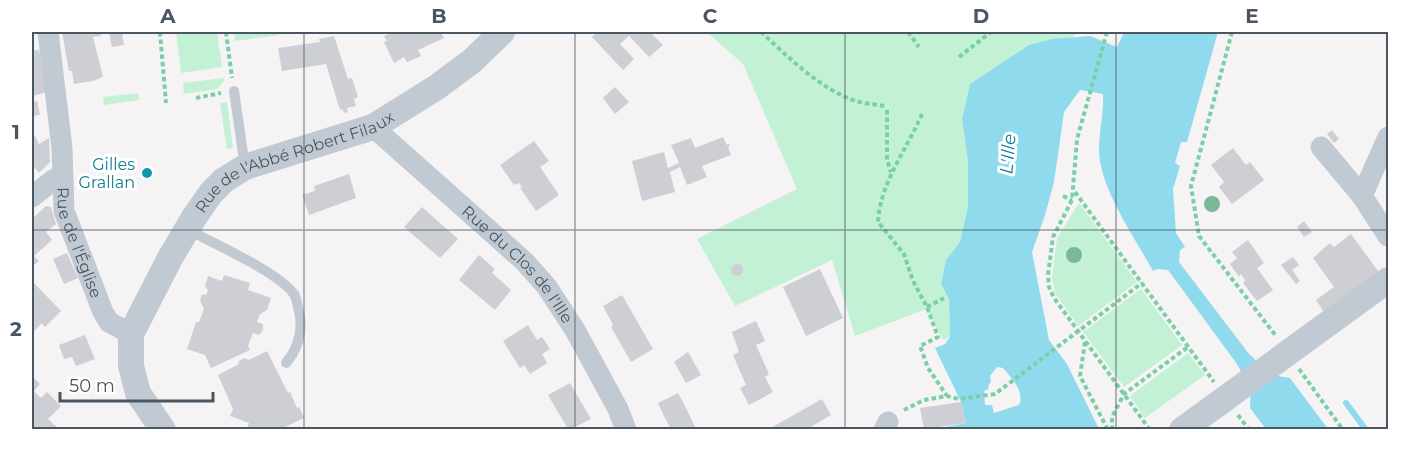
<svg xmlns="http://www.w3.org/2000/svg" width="1420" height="461" viewBox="0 0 1420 461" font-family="Montserrat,sans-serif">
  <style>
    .green { fill: #c3f1d5 }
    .water { fill: #90daee; fill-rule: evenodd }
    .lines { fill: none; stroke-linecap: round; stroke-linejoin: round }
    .stream { stroke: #90daee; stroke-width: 6 }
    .building { fill: #cdcfd5 }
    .path { stroke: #7ad0a6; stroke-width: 4; stroke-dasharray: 4.5 3; stroke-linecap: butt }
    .service { stroke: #c1cad2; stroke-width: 10 }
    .minor { stroke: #c1cad2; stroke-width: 21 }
    .tertiary { stroke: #c1cad2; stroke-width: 26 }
    .tree { fill: #7bb799 }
    .grid { fill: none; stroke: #4a5661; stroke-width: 1.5; stroke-opacity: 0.55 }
    .culture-dot { fill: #0f9aa8; stroke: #fff; stroke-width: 2 }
    .labels { text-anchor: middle; stroke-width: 6; stroke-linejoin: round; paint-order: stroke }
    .culture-label { font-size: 16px; fill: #0d838f; stroke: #fff; text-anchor: end }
    .street-label { font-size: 16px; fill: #4a5661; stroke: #fff }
    .water-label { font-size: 18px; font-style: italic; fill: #0c7c9b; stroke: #fff }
    .neatline { fill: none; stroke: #4a5661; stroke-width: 2 }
    .grid-label { font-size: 20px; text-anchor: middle; font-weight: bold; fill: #4a5661 }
  </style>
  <rect width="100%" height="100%" fill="#f5f3f3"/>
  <!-- green -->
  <path class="green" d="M 176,32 L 217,32 L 222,67 L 181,73 Z
    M 234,32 L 288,32 L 273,36 L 235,41 Z
    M 707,32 L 1077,32 L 1073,37 L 1029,45 L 970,84 L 962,119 L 968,161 L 968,206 L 960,242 L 946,260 L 941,284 L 949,299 L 950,337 L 943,340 L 926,309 L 855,336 L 832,260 L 735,306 L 697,239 L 797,189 L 743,64 Z
    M 224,78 L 224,81 L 217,89 L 184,94 L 183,83 Z
    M 138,93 L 139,100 L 104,105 L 103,97 Z
    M 227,102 L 233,148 L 227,149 L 220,103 Z
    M 1079,203 L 1137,282 L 1078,326 L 1055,293 L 1052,277 L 1057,238 Z
    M 1141,289 L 1182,345 L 1124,387 L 1083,332 Z
    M 1188,353 L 1205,375 L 1145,418 L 1130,396 Z"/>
  <!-- water -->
  <path class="water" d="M 1124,32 L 1218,32 L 1187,142 L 1181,142 L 1175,163 L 1180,166 L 1173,189 L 1176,233 L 1185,247 L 1180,250 L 1179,262 L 1249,354 L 1272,375 L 1290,378 L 1328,429 L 1266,429 L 1250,408 L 1251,390 L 1237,364 L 1168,270 L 1157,269 L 1153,271 C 1135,238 1099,187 1099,150 C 1099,131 1104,113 1103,94 L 1080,90 L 1064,112 L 1054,182 L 1045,215 L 1032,252 L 1049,340 L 1067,364 L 1099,429 L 941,429 L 941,428 L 966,423 L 961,402 L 935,348 L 945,344 L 950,337 L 949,299 L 941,284 L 946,260 L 960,242 L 968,206 L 968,161 L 962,119 L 970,84 L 1029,45 L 1052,39 L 1090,36 L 1117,47 ZM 997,367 L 1003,368 C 1012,379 1025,391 1019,405 L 994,413 L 992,405 L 985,405 L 984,391 L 988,389 L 989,384 L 991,382 L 990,376 Z"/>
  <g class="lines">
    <!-- stream -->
    <path class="stream" d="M 1346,403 L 1366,430"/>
  </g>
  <!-- building -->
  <path class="building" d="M 62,32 L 100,32 L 101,36 L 93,37 L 103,77 L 93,81 L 74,84 L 72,71 L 69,71 Z
    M 109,32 L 122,32 L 124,45 L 112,47 Z
    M 393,32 L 447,32 L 442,34 L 444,38 L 418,50 L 421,56 L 407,62 L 404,57 L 394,63 L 384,42 L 387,41 L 384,36 Z
    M 597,32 L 650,32 L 663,45 L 649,57 L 629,36 L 620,44 L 634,59 L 623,70 L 592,37 Z
    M 334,36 L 348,79 L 352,78 L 358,97 L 354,99 L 356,106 L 347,108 L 348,112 L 344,113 L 342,109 L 340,110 L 326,64 L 282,71 L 278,48 L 320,42 L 319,39 Z
    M 39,50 L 48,92 L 32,96 L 32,51 Z
    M 615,87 L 629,102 L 615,114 L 603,98 Z
    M 37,101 L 40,115 L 32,116 L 32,102 Z
    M 32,130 L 39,144 L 49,138 L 50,162 L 39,173 L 32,165 Z
    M 1332,130 L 1339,139 L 1334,143 L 1327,134 Z
    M 723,137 L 727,145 L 729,144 L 730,146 L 728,147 L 731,155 L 702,166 L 707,177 L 687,185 L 680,167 L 670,172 L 675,192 L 642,201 L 632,161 L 664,152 L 668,168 L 679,163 L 671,145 L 691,138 L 695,148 Z
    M 534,141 L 549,161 L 540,167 L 559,195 L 536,211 L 520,188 L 522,187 L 519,183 L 514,185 L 500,165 Z
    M 1233,148 L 1246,165 L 1250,162 L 1264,180 L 1232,204 L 1219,187 L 1224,182 L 1211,165 Z
    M 349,174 L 356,198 L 309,215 L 302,195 L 315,191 L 314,186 Z
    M 46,206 L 51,207 L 56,224 L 46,232 L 52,240 L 34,256 L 39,261 L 32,267 L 32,219 Z
    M 422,207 L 458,239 L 440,258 L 404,227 Z
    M 1304,221 L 1312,232 L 1304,237 L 1297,227 Z
    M 1351,234 L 1381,275 L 1326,315 L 1316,300 L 1334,287 L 1313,258 L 1330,243 L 1334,247 Z
    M 1248,240 L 1264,263 L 1257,268 L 1273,290 L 1257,301 L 1243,283 L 1245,280 L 1241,274 L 1239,277 L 1230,264 L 1237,258 L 1232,252 Z
    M 67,253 L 78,278 L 64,284 L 53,259 Z
    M 479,255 L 495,269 L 492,273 L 511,290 L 495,310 L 459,280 Z
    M 1293,257 L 1299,265 L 1292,270 L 1300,281 L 1296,284 L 1281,265 Z
    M731 270a6 6 0 1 1 12 0a6 6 0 1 1-12 0Z
    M 820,269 L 843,318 L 806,336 L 783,287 Z
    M 224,275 L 250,283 L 248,290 L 271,298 L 267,310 L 260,314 L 257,322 L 263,324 L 263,330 L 259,335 L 253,333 L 248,346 L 250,350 L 211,368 L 205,355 L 187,349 L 196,322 L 199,322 L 204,309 L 200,301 L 202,294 L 206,295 L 208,291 L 205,286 L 208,276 L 222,281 Z
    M 32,281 L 61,311 L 45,327 L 42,323 L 32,333 Z
    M 622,295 L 653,349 L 631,362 L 611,327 L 613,325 L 603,306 Z
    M 756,321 L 765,341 L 756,345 L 769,374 L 765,377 L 773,392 L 749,405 L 740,388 L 746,385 L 733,355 L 739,352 L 732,332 Z
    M 528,325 L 537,340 L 542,337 L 550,349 L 542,354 L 547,363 L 530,374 L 524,365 L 520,368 L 503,341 Z
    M 85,335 L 95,359 L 76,366 L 72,357 L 64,359 L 59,345 Z
    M 267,351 L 288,393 L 290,392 L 297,408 L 299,407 L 304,418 L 285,427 L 286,429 L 247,429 L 249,423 L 230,416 L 233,409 L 218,375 L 239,364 L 238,362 L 244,358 L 249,360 Z
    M 688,352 L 701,375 L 686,383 L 674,362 Z
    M 32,376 L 40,384 L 34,391 L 41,398 L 47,392 L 61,406 L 48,419 L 59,429 L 32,429 Z
    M 570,383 L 591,419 L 571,429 L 568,429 L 548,395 Z
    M 678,393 L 685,406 L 696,429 L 671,429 L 665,418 L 658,403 Z
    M 822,399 L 831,415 L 807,429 L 769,429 Z
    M 961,402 L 966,423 L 924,429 L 920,408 Z"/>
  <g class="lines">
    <!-- path -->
    <path class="path" d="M 160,32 L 166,103
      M 226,32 L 232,78
      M 761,32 C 787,56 821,90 856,101 C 864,104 875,104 884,106
      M 908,32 L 919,47
      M 1107,32 L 1077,139 L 1072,200 L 1053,237 L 1048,275 L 1049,287 L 1054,298 L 1150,430
      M 1232,32 L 1191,186 L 1199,236 L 1276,336
      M 959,57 L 991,32
      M 196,98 L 221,93
      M 887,110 L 887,160 L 891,172
      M 922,114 C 907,149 880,183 878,222 L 904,254 L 913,281 L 927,307 L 938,337 L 920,346 L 928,368 L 947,396
      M 1075,192 L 1214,382
      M 1063,196 L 1072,200
      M 927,307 L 944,298
      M 1085,342 L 1080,376 L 1108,430
      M 1299,369 L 1343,430
      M 904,410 L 924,400 L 947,396 L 959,399 L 995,394 L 1142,283
      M 1238,415 L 1249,430
      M 1112,430 L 1112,417 L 1124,394 L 1188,347"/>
    <!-- service -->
    <path class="service" d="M 234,91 L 245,167
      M 187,229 C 214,244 277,271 294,294 C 296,297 297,303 298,307 C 304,328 300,346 286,363"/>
    <!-- minor -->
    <g class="minor">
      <path id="s1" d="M 48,32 L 62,148 L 64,211 L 103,312 L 109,322 L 131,334"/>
      <path id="s2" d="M 373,127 L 525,262 L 547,287 L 575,330 L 618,409 L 626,430"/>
      <path d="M 1321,147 L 1362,196 L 1388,236"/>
      <path d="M 1362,196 L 1388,137"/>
      <path d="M 32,197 L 53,180 L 62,176"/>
      <path d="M 884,430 L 888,422"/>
    </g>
    <!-- tertiary -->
    <g class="tertiary">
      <path id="s3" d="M 163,430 L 138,393 L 131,366 L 131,334 L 170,258 L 195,216 L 211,193 L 224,180 L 245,167 L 373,127 L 437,87 L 472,61 L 502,32"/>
      <path d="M 1182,430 L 1388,280"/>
    </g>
  </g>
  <!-- trees -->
  <g class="tree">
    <circle cx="1212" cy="204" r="8"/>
    <circle cx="1074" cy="255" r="8"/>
  </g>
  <!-- grid -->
  <path class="grid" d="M 304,32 L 304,430M 575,32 L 575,430M 845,32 L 845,430M 1116,32 L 1116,430M 32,230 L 1388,230"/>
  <!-- markers -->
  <circle class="culture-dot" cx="147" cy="173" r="6"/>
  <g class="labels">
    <!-- culture labels -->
    <g class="culture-label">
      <text x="135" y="170">Gilles<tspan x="135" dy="18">Grallan</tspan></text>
    </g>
    <!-- street labels -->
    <g class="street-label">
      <text dy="6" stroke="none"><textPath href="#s3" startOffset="356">Rue de l'Abbé Robert Filaux</textPath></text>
      <text dy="6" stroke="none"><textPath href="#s1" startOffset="214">Rue de l'Église</textPath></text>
      <text dy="6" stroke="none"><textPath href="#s2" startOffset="200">Rue du Clos de l'Ille</textPath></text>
    </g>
    <!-- water labels -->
    <g class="water-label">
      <text transform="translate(1008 154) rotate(-85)" y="6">L'Ille</text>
    </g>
  </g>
  <!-- border -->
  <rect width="1420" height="461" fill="none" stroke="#ffffff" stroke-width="66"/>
  <!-- scale -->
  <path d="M60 392v9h153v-9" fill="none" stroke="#4a5661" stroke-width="3"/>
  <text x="69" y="392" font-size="18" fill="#4a5661" stroke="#ffffff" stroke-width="4.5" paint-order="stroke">50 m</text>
  <rect x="33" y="33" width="1354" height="395" class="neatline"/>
  <g class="grid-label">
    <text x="168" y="23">A</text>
    <text x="439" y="23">B</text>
    <text x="710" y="23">C</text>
    <text x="981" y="23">D</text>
    <text x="1252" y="23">E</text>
    <text x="16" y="139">1</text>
    <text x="16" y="336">2</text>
  </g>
</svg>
